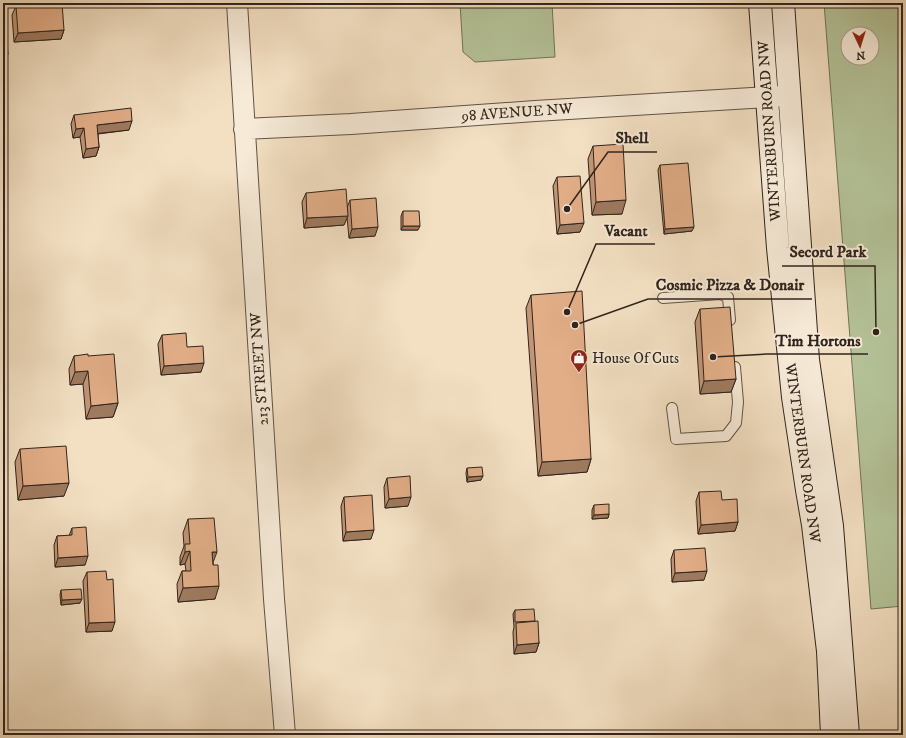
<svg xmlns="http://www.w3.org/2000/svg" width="906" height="738" viewBox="0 0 906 738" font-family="'IM FELL DW Pica',serif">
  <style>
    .green { fill: #b5c399; stroke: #72735a; fill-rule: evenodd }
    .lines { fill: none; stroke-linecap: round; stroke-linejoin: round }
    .service-casing { stroke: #615246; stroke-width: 12 }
    .minor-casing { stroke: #615246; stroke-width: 22 }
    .secondary-casing { stroke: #30231c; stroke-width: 24 }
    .service { stroke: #f7ebd8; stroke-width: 10 }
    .minor { stroke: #f7ebd8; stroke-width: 20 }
    .secondary { stroke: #f7ebd8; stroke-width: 22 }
    .wall { fill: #c29675; stroke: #30231c }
    .shaded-wall { fill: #9e7a5f; stroke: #30231c }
    .building { fill: #e2ae88; stroke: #30231c }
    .labels { text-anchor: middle; stroke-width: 4; stroke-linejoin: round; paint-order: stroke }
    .street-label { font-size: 15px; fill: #30231c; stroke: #f7ebd8 }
    .poi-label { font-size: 15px; fill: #30231c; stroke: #f7ebd8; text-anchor: start }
    .leader { fill: none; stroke: #30231c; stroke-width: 1.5 }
    .callout-dot { fill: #30231c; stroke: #f7ebd8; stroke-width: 1.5 }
    .callout-label { font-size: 16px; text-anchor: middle; font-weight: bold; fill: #30231c; stroke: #f7ebd8; stroke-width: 4; stroke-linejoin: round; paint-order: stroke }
  </style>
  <rect width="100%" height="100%" fill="#f3e0c3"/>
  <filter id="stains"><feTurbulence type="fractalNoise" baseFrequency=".005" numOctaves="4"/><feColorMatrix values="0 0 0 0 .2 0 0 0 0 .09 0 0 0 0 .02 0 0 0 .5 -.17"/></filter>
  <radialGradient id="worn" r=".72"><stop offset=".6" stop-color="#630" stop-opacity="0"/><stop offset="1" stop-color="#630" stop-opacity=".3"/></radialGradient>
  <!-- green -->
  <path class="green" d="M 460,3 L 552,3 L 555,57 L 475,62 L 463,52 Z
    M 824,3 L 903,3 L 903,606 L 871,609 ZM 848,34 L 872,34 L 872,58 L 848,58 Z"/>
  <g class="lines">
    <defs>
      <path id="service" d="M 663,298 L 720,294 L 728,297 L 730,320
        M 672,408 L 676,439 L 726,436 L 736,423 L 738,402 L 735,367"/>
      <path id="minor" d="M 237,3 L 274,599 L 285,735
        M 244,129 L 351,124 L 535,111 L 783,96"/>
      <path id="secondary" d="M 760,3 L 778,248 L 793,397 L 807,490 L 813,525 L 828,651 L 832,735
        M 783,3 L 808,360 L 832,526 L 848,735"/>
    </defs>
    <!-- service casing -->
    <use href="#service" class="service-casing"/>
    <!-- minor casing -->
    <use href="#minor" class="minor-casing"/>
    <!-- secondary casing -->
    <use href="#secondary" class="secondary-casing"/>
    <!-- service -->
    <use href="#service" class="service"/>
    <!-- minor -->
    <use href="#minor" class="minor"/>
    <!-- secondary -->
    <use href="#secondary" class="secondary"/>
  </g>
  <!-- wall -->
  <path class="wall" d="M 16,6 L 64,30 L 61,39 L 14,42 L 12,15 Z
    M 74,115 L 129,130 L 98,134 L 99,147 L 96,156 L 83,158 L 80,137 L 73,138 L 71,124 Z
    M 593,146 L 622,214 L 592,215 L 588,159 Z
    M 660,165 L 692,231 L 664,234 L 658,170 Z
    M 557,177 L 580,232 L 557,234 L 553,186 Z
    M 306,193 L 347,208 L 350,200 L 375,236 L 349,238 L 347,217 L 344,225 L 304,228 L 302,202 Z
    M 403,211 L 418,230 L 401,230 L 401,216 Z
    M 531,295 L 591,459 L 587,472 L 538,476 L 526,308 Z
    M 700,309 L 736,379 L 731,392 L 700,394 L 695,322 Z
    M 162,335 L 187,347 L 201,372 L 161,375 L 158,344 Z
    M 74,356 L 88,356 L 118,403 L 113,417 L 86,419 L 83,384 L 70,385 L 69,369 Z
    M 20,449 L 64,496 L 18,500 L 15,462 Z
    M 467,468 L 481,480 L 467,482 L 466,473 Z
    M 387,478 L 408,506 L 385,508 L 384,487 Z
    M 699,492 L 722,500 L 738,522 L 735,531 L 698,534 L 696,501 Z
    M 344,497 L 371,539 L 343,541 L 341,506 Z
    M 594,505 L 609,514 L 608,518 L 592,519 L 592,510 Z
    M 188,519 L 213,562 L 215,599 L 178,602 L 177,584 L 182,571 L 186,571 L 185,564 L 180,565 L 180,557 L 184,546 L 183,533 Z
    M 72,528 L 85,565 L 55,567 L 54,545 L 57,536 L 69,536 Z
    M 674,550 L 704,580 L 672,582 L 671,559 Z
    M 87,572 L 112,631 L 86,632 L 83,581 Z
    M 61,590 L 80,603 L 61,605 L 60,595 Z
    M 515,610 L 535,621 L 539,643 L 536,652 L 514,654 L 513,632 L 514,627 L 513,614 Z"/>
  <!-- shaded-wall -->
  <path class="shaded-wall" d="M 64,30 L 61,39 L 14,42 L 18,33 Z
    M 3,54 L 8,54 L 5,63 L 3,63 Z
    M 132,121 L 129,130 L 93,134 L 97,125 Z
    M 84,128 L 80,137 L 73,138 L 76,129 Z
    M 99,147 L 96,156 L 83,158 L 86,149 Z
    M 626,200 L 622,214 L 592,215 L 596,202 Z
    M 348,216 L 344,225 L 304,228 L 307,218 Z
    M 584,223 L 580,232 L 557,234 L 560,225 Z
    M 403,226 L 420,226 L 418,230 L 401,230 Z
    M 378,227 L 375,236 L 349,238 L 352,229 Z
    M 694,227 L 692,231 L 664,234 L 665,229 Z
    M 204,363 L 201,372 L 161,375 L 164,366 Z
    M 88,371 L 83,384 L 70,385 L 75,372 Z
    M 736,379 L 731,392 L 700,394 L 704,381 Z
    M 118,403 L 113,417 L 86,419 L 91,406 Z
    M 591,459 L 587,472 L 538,476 L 542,462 Z
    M 483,476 L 481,480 L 467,482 L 468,477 Z
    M 69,483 L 64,496 L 18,500 L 23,486 Z
    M 411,497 L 408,506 L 385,508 L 389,499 Z
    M 609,514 L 608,518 L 592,519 L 594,515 Z
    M 738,522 L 735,531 L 698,534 L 701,525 Z
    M 374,530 L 371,539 L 343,541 L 346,532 Z
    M 190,551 L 185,564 L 180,565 L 185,552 Z
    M 212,552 L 217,552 L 212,565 Z
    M 88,556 L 85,565 L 55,567 L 58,558 Z
    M 707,571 L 704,580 L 672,582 L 675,573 Z
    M 219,586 L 215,599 L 178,602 L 183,588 Z
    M 82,599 L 80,603 L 61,605 L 62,600 Z
    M 115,622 L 112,631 L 86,632 L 89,623 Z
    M 539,643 L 536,652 L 514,654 L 517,645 Z"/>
  <!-- building -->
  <path class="building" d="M 62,3 L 64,30 L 18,33 L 16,6 Z
    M 3,32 L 6,32 L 8,54 L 3,54 Z
    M 131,108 L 132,121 L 97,125 L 99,147 L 86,149 L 84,128 L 76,129 L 74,115 Z
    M 623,144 L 626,200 L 596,202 L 593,146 Z
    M 688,163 L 694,227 L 665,229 L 660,165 Z
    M 580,176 L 584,223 L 560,225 L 557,177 Z
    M 346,189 L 348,216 L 307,218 L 306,193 Z
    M 376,198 L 378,227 L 352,229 L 350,200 Z
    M 403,211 L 419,211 L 420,226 L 403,226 Z
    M 582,291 L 591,459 L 542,462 L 531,295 Z
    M 730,307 L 736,379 L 704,381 L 700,309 Z
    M 186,333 L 187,347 L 203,346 L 204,363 L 164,366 L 162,335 Z
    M 88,354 L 88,356 L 114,354 L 118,403 L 91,406 L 88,371 L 75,372 L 74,356 Z
    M 66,446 L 69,483 L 23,486 L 20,449 Z
    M 482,467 L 483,476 L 468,477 L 467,468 Z
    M 410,476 L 411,497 L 389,499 L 387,478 Z
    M 721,491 L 722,500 L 737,499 L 738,522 L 701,525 L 699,492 Z
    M 372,495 L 374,530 L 346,532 L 344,497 Z
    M 609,504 L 609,514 L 594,515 L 594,505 Z
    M 214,518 L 217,552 L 212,552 L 213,565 L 218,565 L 219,586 L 183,588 L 182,571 L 191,571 L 190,551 L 185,552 L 185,544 L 190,544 L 188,519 Z
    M 86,527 L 88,556 L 58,558 L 57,536 L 72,535 L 72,528 Z
    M 705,548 L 707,571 L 675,573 L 674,550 Z
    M 106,571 L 107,580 L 113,579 L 115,622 L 89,623 L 87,572 Z
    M 81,589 L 82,599 L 62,600 L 61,590 Z
    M 534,609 L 535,621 L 515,622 L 515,610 Z
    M 538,621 L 539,643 L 517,645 L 516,623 Z"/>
  <!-- icons -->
  <defs>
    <symbol id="shop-pin" viewBox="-11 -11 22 30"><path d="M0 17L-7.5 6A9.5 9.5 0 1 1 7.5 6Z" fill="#8f2418" stroke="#f7ebd8"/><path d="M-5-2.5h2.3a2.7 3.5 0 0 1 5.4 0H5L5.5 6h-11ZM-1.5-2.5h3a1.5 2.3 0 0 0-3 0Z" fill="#fff"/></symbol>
  </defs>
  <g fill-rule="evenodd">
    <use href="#shop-pin" x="569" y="348" width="20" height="27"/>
  </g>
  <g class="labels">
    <!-- street labels -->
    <g class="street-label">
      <text transform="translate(517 112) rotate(-4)" y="5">98 AVENUE NW</text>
      <text transform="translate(769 131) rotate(-94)" y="5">WINTERBURN ROAD NW</text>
      <text transform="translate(259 369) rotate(-94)" y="5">213 STREET NW</text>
      <text transform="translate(803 453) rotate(82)" y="5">WINTERBURN ROAD NW</text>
    </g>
    <!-- poi labels -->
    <g class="poi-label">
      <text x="592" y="363">House Of Cuts</text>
    </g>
  </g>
  <!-- callouts -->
  <path class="leader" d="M567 209L608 152H657M567 312L596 244H655M876 332L875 266H782M575 325L648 299H812M713 357L767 354H868"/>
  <g class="callout-dot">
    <circle cx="567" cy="209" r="4"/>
    <circle cx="567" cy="312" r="4"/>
    <circle cx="876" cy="332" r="4"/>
    <circle cx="575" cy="325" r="4"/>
    <circle cx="713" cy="357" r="4"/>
  </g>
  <g class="callout-label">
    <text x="632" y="143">Shell</text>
    <text x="626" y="236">Vacant</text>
    <text x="828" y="257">Secord Park</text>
    <text x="730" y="290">Cosmic Pizza &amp; Donair</text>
    <text x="818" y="346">Tim Hortons</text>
  </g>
  <!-- margin -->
  <rect width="906" height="738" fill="none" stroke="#f3e0c3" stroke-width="16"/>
  <rect x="4" y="4" width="898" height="730" fill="none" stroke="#30231c" stroke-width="2"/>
  <rect x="8" y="8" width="890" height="722" fill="none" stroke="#30231c"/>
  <!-- north arrow -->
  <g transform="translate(860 46) rotate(176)"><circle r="19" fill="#f7ebd8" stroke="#a79b8d"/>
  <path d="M0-3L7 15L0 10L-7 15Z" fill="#8f2418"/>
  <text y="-6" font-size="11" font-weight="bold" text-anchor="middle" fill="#30231c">N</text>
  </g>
  <rect width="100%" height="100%" filter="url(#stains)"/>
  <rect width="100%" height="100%" fill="url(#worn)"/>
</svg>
